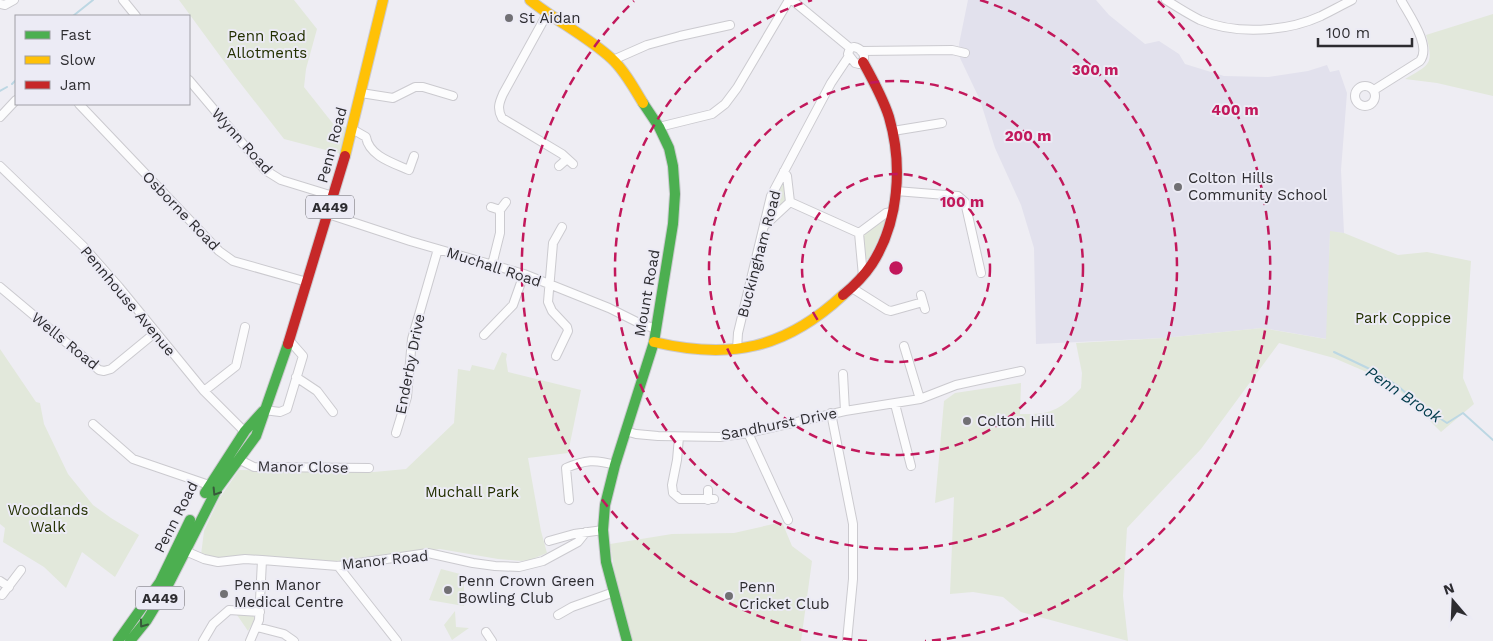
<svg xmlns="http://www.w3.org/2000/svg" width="1493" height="641" viewBox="0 0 1493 641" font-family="'Work Sans',sans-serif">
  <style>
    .built { fill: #e2e1ed }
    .green { fill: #e2e8db }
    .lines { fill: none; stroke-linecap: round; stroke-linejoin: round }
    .stream { stroke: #bcd7e3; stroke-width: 2 }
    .street-casing { stroke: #cbcacf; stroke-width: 10 }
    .fast-casing { stroke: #cbcacf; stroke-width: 12 }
    .slow-casing { stroke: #cbcacf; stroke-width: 12 }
    .jam-casing { stroke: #cbcacf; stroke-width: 12 }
    .street { stroke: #fcfcfd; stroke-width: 8 }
    .fast { stroke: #4caf50; stroke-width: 10 }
    .slow { stroke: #ffc107; stroke-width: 10 }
    .jam { stroke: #c62828; stroke-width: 10 }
    .oneway { stroke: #385a3b }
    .ring { fill: none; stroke: #c2185b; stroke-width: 2.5; stroke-dasharray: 9 6 }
    .poi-dot { fill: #717074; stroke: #ecebf5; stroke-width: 2 }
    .labels { text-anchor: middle; stroke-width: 4; stroke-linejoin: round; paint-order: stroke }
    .shield { fill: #ecebf5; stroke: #66656b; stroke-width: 1 }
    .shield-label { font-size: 14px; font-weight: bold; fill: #2d2c30 }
    .poi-label { font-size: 15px; fill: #2d2c30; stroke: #ecebf5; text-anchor: start }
    .park-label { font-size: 15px; fill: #233000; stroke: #ecebf5 }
    .street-label { font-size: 15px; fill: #2d2c30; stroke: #ecebf5 }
    .water-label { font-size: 16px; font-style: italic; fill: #003b4a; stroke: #ecebf5 }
    .centre { fill: #c2185b; stroke: #ecebf5; stroke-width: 2.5 }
    .ring-label { font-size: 15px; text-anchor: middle; font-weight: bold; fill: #c2185b; stroke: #ecebf5; stroke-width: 4; stroke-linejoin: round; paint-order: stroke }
  </style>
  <rect width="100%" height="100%" fill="#eeedf3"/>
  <!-- built -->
  <path class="built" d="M 968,0 L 1096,0 L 1109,15 L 1145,44 L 1159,41 L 1179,54 L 1185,64 L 1224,76 L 1268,77 L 1308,71 L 1327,65 L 1330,72 L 1339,70 L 1347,93 L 1341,170 L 1344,233 L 1330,232 L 1327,339 L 1262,328 L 1164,338 L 1036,344 L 1034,248 L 1021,205 L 995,148 L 980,100 L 960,58 L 959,44 Z"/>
  <!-- green -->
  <path class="green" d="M 179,0 L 294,0 L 317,29 L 306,69 L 304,87 L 334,125 L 347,127 L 341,154 L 284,139 L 234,75 Z
    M 1493,14 L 1493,96 L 1437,83 L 1405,79 C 1430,64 1434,65 1426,35 Z
    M 782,181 L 784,181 L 786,200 L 778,211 L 773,212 L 771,209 L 772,202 Z
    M 884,218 L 886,220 L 876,244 L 868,259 L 865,259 C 861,232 862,234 884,218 Z
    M 1330,231 L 1344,233 L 1398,255 L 1427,252 L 1471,261 L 1463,378 L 1474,404 L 1441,432 L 1392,383 L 1334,358 L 1279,343 L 1201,449 L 1127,528 L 1123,596 L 1128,641 L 1021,612 L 1003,597 L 973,592 L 950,594 L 954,497 L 935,503 L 944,401 L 955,393 L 1021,383 L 1020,414 C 1051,415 1060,410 1081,388 L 1082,373 L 1076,343 L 1164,338 L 1262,328 L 1326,339 Z
    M 0,349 L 36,402 L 40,403 L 44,424 L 68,474 L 93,505 L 111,518 L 139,535 L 115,577 L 82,552 L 66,588 L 44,567 L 3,542 L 5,528 L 0,524 Z
    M 502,352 L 507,354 L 506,359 L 508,372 L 581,390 L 568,453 L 528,458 L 541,531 L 547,553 L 530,560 L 521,561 L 498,559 L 440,549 L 352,563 L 238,555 L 223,559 L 201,555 L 204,531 L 219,499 L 239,470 L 374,472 L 406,469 L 454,423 L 458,369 L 470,371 L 472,365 L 494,370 Z
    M 782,522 L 792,546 L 812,561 L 801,641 L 632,641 L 618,592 L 610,544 L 672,534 L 734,533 Z
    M 441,569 L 464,575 L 464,606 L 429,600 Z
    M 455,611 L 456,627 L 469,628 L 452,640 L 444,625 Z
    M 235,612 L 253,615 L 255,619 L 248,631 Z"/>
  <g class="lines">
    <!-- stream -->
    <path class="stream" d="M 73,16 L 93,0
      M 12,84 L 16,80
      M 0,91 L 7,87
      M 1334,352 L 1376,372 L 1398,386 L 1418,404 L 1447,423 L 1463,413 L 1493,440"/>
    <defs>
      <path id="street" d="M 123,0 L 136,16
        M 792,0 L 850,48
        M 1166,0 C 1177,7 1188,14 1200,20 C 1236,35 1286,32 1321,16 C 1331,11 1342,5 1352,0
        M 0,4 L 5,5 L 14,0
        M 547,14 L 503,94 C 499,103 497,109 502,118 L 562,154 L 573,164
        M 854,47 C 860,48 865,53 864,60 L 859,64 L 855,63 L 848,54 L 850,48 Z
        M 861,51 L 952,50 L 965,53
        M 613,60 L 647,45 L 680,36 L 730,25
        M 189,80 L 265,170 L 281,180 L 333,196
        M1355 96a10 10 0 1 1 20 0a10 10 0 1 1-20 0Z
        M 1374,90 L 1420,61 C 1432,46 1409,15 1401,0
        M 361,93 L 393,98 L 415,87 L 423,87 L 453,96
        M 79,104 L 219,251 L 233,261 L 307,282
        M 0,117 L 16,100
        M 659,127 L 712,114 L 725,104 L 737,88 L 789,0
        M 352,129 L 366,137 C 369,156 393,163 409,170 L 414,156
        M 893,131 L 942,123
        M 0,166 L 83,246 L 119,287 L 204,391 L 242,429 L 246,431
        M 559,166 L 567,159
        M 896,191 L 958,196 L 965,202 L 981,273
        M 790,202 L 859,233
        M 491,207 L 500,210 L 506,202
        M 328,214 L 410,241 L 524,274 L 609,308 L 639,323 L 656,329
        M 764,226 L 790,202 L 787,176 L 784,171
        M 492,265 L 500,233 L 500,210
        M 863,276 L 859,233 L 886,213 L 892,212
        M 0,287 L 99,370 L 104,371 L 111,369 L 156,332
        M 852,288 L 887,310 L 891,311 L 923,302
        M 921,295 L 925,309
        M 484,335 L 513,305 L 524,274
        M 904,346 L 920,399
        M 737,349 L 738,333 L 771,196 L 831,83 L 849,56
        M 556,356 L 568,331 L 567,327 L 552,311 L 548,302 L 553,243 L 562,227
        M 296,377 L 317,391 L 333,412
        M 204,391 L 236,366 L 245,327
        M 895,404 L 911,466
        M 264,410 L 280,412 L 287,409 L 303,356 L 289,340
        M 845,411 L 920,399 L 956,385 L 1021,371
        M 831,413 L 853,524 L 853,579 L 847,641
        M 93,424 L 133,459 L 209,485
        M 625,431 L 636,434 L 658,436 L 720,437 L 748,433 L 845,411 L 843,374
        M 396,433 L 407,397 L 412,339 L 438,249
        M 748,433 L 788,520
        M 679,437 L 677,460 L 672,485 L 673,493 L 680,499 L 714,499
        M 238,459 L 254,467 L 369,468
        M 708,490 L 708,500
        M 569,500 L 566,468 C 585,460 595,459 615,465
        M 549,541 L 574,534 L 603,530
        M 183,550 L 204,559 L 218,562 L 245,559 L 262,560 L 338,566 L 428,553 L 473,563 L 495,566 L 519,567 L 543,561 L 578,542 L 586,532
        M 338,566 L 397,641
        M 0,581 L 9,587
        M 2,595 L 21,570
        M 558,615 L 572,607 L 614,592
        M 257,627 L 284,634 L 294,641
        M 486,632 L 492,641
        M 203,641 L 213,624 L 229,610 L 260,612
        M 250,641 L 259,620 L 262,560"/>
      <path id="fast" d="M 205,493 L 245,431 L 263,411
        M 118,641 L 160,582 L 190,520
        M 130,641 L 147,620 L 167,587 L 217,489 L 256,436 L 288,344
        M 627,641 L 606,562 L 603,530 L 605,505 L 615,465 L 654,342 L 673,224 L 675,194 L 673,166 L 669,148 L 659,127 L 643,103"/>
      <path id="slow" d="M 530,0 C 556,21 587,36 612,59 C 624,70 634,88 643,103
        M 345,156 L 383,0
        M 654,342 C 730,360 785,349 843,295"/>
      <path id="jam" d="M 843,295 C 854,286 864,276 872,264 C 899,222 903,165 889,117 C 883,98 873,80 863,62
        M 288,344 L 345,156"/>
    </defs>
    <!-- street casing -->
    <use href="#street" class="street-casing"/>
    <!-- fast casing -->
    <use href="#fast" class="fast-casing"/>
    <!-- slow casing -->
    <use href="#slow" class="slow-casing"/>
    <!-- jam casing -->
    <use href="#jam" class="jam-casing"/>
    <!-- street -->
    <use href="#street" class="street"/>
    <!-- fast -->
    <use href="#fast" class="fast"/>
    <!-- slow -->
    <use href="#slow" class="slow"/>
    <!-- jam -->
    <use href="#jam" class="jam"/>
  </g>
  <!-- one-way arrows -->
  <defs><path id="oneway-chevron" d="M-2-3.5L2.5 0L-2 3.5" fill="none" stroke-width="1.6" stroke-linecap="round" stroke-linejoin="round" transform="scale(1.25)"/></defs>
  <g class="oneway">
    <use href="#oneway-chevron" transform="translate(216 492) rotate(122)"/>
    <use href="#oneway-chevron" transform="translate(143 624) rotate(126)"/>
  </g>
  <!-- distance rings -->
  <g class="ring">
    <circle cx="896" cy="268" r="94"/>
    <circle cx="896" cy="268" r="187"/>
    <path d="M980 0A281 281 0 1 1 812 0"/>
    <path d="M867 641A374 374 0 0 1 634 1M1158 1A374 374 0 0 1 925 641"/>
  </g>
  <!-- markers -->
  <g class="poi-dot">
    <circle cx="509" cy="18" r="5"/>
    <circle cx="1178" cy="187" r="5"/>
    <circle cx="967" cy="421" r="5"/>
    <circle cx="448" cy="590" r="5"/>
    <circle cx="224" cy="594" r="5"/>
    <circle cx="729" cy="596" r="5"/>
  </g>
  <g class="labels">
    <!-- shield labels -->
    <g class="shield">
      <rect x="306" y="195.5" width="48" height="23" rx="4"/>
      <rect x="136" y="586.5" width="48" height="23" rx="4"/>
    </g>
    <g class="shield-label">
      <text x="330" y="212">A449</text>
      <text x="160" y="603">A449</text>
    </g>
    <!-- poi labels -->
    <g class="poi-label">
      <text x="519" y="23">St Aidan</text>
      <text x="1188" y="183">Colton Hills<tspan x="1188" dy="17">Community School</tspan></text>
      <text x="977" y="426">Colton Hill</text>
      <text x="458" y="586">Penn Crown Green<tspan x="458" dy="17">Bowling Club</tspan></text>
      <text x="234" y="590">Penn Manor<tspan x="234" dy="17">Medical Centre</tspan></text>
      <text x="739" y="592">Penn<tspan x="739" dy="17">Cricket Club</tspan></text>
    </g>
    <!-- park labels -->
    <g class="park-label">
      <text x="267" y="41">Penn Road<tspan x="267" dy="17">Allotments</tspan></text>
      <text x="1403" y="323">Park Coppice</text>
      <text x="472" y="497">Muchall Park</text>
      <text x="48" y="515">Woodlands<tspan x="48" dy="17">Walk</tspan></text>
    </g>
    <!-- street labels -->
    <g class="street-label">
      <text transform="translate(242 141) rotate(48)" y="5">Wynn Road</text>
      <text transform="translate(332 145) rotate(-75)" y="5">Penn Road</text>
      <text transform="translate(181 211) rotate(46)" y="5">Osborne Road</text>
      <text transform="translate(759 254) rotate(-75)" y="5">Buckingham Road</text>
      <text transform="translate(494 267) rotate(18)" y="5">Muchall Road</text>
      <text transform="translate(647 293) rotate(-80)" y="5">Mount Road</text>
      <text transform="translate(128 301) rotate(50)" y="5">Pennhouse Avenue</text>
      <text transform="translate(65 341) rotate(39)" y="5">Wells Road</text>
      <text transform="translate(410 364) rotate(-79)" y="5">Enderby Drive</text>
      <text transform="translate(779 424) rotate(-11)" y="5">Sandhurst Drive</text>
      <text transform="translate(303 467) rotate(1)" y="5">Manor Close</text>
      <text transform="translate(176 517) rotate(-63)" y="5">Penn Road</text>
      <text transform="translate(385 560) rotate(-6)" y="5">Manor Road</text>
    </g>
    <!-- water labels -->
    <g class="water-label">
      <text transform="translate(1404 394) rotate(34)" y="6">Penn Brook</text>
    </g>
  </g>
  <circle cx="896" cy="268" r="8" class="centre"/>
  <g class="ring-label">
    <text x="1095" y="75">300 m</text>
    <text x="1235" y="115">400 m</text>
    <text x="1028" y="141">200 m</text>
    <text x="962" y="207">100 m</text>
  </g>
  <!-- legend -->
  <rect x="15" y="15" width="175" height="90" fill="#ecebf5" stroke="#a09fa6"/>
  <rect x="25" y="31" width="25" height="8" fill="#4caf50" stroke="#a09fa6"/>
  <text x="60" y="40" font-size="15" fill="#2d2c30">Fast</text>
  <rect x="25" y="56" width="25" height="8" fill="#ffc107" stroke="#a09fa6"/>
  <text x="60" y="65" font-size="15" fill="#2d2c30">Slow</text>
  <rect x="25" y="81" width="25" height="8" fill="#c62828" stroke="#a09fa6"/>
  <text x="60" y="90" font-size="15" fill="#2d2c30">Jam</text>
  <!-- north arrow -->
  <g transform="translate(1453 601) rotate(341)" stroke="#ecebf5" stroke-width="4" paint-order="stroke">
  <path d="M0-4L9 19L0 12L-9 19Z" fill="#2d2c30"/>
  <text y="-8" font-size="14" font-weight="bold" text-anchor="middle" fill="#2d2c30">N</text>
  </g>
  <!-- scale -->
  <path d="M1318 38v8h94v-8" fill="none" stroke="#2d2c30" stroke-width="2.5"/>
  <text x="1326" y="38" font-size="15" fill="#2d2c30" stroke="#ecebf5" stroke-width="4" paint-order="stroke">100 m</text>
</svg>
